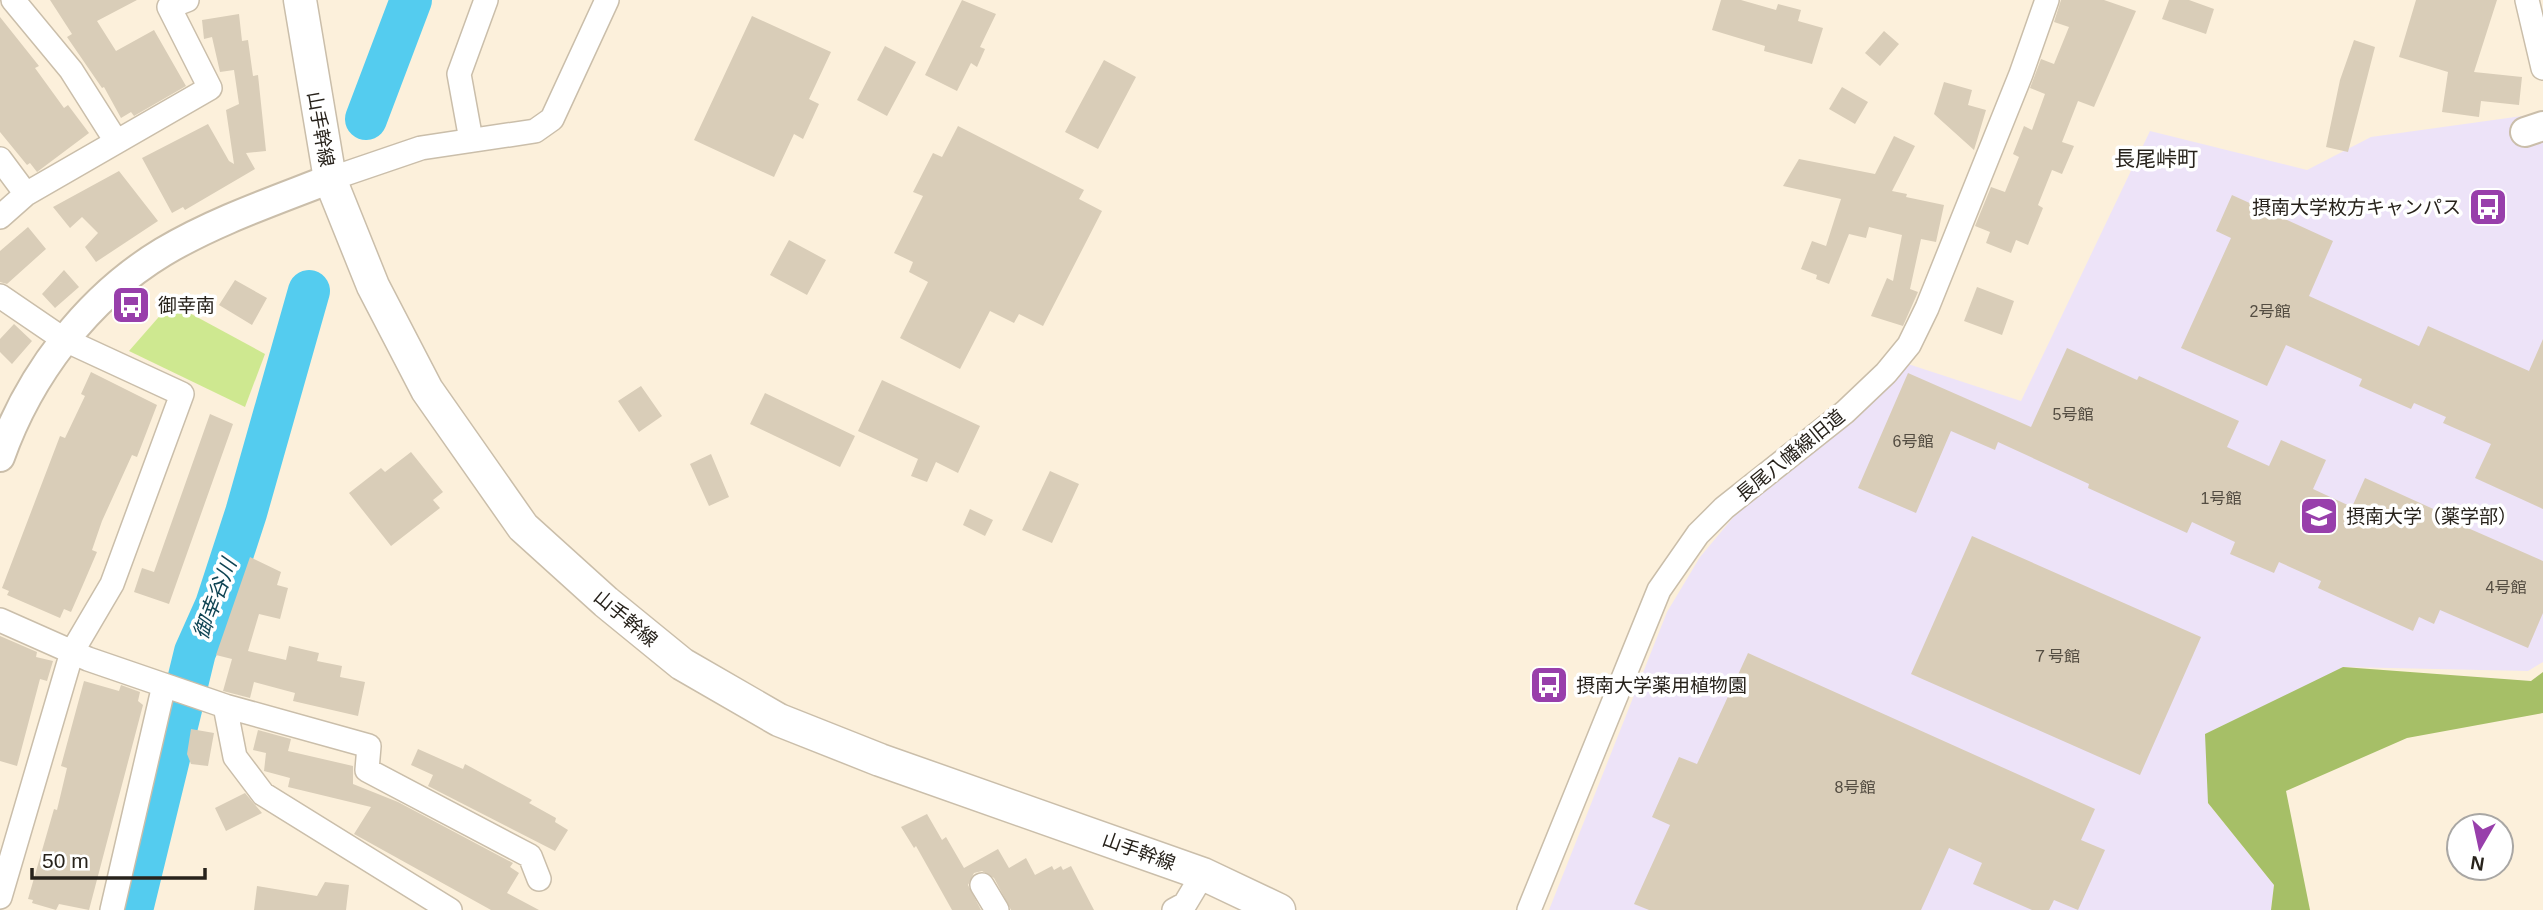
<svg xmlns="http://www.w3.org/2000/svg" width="2543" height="910" viewBox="0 0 2543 910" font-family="Arial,'Noto Sans JP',sans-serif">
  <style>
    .education { fill: #ede3f8 }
    .green { fill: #cee890 }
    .forest { fill: #a6bf67 }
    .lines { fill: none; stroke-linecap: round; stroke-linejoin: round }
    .river { stroke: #54ccef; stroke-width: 42 }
    .building { fill: #d9cdb8 }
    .minor-casing { stroke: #cabeaa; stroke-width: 26 }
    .tertiary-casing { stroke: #cabeaa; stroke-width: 32 }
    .secondary-casing { stroke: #cabeaa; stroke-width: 35 }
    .minor { stroke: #fff; stroke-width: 23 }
    .tertiary { stroke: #fff; stroke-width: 28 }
    .secondary { stroke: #fff; stroke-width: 32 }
    .labels { text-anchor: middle; stroke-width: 7; stroke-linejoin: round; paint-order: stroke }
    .number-label { font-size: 16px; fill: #544d42 }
    .street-label { font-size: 19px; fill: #27221b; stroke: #fff }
    .poi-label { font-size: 19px; fill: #27221b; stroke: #fff; text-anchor: start }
    .neighbourhood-label { font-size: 21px; fill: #27221b; stroke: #fff }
    .water-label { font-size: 21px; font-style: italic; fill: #0f4453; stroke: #fff }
  </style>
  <rect width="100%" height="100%" fill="#fcf0db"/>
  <!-- education -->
  <path class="education" d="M 2543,113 L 2543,662 L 2528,671 L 2343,667 L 2208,803 L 2274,885 L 2271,910 L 1549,910 L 1667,612 L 1700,557 L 1736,514 L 1850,420 L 1902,362 L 2021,401 L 2150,131 L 2307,170 L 2371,137 Z"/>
  <!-- green -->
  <path class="green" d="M 171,303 L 265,354 L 245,407 L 129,351 Z"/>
  <!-- forest -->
  <path class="forest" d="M 2343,667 L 2531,681 L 2543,672 L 2543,713 L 2407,738 L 2286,791 L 2310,910 L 2271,910 L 2274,885 L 2208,803 L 2205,734 Z"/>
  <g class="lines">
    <!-- river -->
    <path class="river" d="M 366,119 L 411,0
      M 132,910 L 195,652 L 216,605 L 246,513 L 309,291"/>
  </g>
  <!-- building -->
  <path class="building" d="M 50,0 L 137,0 L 97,21 L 116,51 L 154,30 L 186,86 L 134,116 L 131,112 L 121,118 L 104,87 L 102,88 L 67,37 L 72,34 Z
    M 962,0 L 996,14 L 980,47 L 985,49 L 977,67 L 971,63 L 957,91 L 925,75 Z
    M 1721,0 L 1741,0 L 1776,10 L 1778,4 L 1801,10 L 1798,21 L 1823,28 L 1812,64 L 1764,51 L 1765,46 L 1712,30 Z
    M 2061,0 L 2104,0 L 2136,11 L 2094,107 L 2078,101 L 2062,142 L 2074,146 L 2062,174 L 2052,170 L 2038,205 L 2043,208 L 2028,245 L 2016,240 L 2011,253 L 1986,243 L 1990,232 L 1975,226 L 1991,187 L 2005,192 L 2019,157 L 2013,154 L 2024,126 L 2032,130 L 2045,94 L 2030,88 L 2041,59 L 2054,64 L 2069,27 L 2054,22 Z
    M 2169,0 L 2189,0 L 2214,9 L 2206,34 L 2162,19 Z
    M 2416,0 L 2497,0 L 2474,72 L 2522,77 L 2519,105 L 2481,101 L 2479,117 L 2442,112 L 2448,72 L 2399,57 Z
    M 239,14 L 242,41 L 248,40 L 253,76 L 258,75 L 266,151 L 246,153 L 255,169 L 185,210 L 183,207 L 172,213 L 142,158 L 208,124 L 229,161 L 234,164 L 226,110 L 239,104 L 234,70 L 220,72 L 212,37 L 204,39 L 202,20 Z
    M 752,16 L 831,52 L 809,99 L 819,104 L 803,139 L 794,134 L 774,177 L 694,140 Z
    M 0,17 L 39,66 L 35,68 L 64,108 L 68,105 L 89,133 L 37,172 L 30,163 L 27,165 L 0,132 Z
    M 1884,31 L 1899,44 L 1880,66 L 1865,53 Z
    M 2354,40 L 2375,47 L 2348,152 L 2326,147 L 2340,80 Z
    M 885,46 L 916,62 L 887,116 L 857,100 Z
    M 1104,60 L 1136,77 L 1098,149 L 1065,132 Z
    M 1944,82 L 1972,90 L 1968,105 L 1986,110 L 1974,150 L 1934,114 Z
    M 1842,87 L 1868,102 L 1855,124 L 1829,109 Z
    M 958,126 L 1084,190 L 1079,199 L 1102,211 L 1043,326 L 1019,314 L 1014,323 L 990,311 L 960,369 L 900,338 L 928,282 L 909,272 L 913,262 L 894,253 L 923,196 L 913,192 L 933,153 L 942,157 Z
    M 1894,136 L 1915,146 L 1892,191 L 1907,194 L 1906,197 L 1944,205 L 1936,242 L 1921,239 L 1910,289 L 1918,292 L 1903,326 L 1871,316 L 1887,278 L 1893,281 L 1902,235 L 1869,227 L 1866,238 L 1849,234 L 1829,284 L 1816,279 L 1817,275 L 1801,269 L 1812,241 L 1826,246 L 1841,199 L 1783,186 L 1799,159 L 1875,174 Z
    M 119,171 L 158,221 L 96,262 L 85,247 L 98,233 L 82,217 L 70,228 L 53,207 Z
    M 2232,195 L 2333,241 L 2309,296 L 2419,346 L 2428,326 L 2529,371 L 2543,339 L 2543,509 L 2475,478 L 2491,444 L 2443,423 L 2446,417 L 2414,403 L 2411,409 L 2359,386 L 2362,379 L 2286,345 L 2267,386 L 2181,348 L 2231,238 L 2216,231 Z
    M 28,227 L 46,249 L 7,284 L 0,282 L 0,251 Z
    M 789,240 L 826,260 L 807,295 L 770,275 Z
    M 64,270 L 79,287 L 55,308 L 42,294 Z
    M 235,280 L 267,298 L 252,325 L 219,305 Z
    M 1977,287 L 2014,301 L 2002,335 L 1964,321 Z
    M 14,324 L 32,341 L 12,364 L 0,352 L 0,339 Z
    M 2067,348 L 2137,380 L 2139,376 L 2239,421 L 2227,447 L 2269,466 L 2281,440 L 2326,460 L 2313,489 L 2352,507 L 2365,478 L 2462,522 L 2461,525 L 2543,561 L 2543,613 L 2528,648 L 2440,610 L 2434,624 L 2419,617 L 2413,631 L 2318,588 L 2321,581 L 2279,562 L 2274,573 L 2230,554 L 2235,542 L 2192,522 L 2187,533 L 2088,488 L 2089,484 L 1998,442 L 1995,450 L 1951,431 L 1916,513 L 1858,488 L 1908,373 L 2031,427 Z
    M 91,372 L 157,405 L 137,457 L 132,455 L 102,521 L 92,550 L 97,552 L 82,587 L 71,612 L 64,609 L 60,618 L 7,595 L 9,591 L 2,588 L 60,436 L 65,438 L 85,396 L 81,394 Z
    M 882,380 L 980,426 L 958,473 L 936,462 L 927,482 L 911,476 L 918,459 L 858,431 Z
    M 641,386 L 662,416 L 639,432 L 618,401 Z
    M 765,393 L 855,436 L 840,467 L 750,424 Z
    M 210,414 L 233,424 L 169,604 L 134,592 L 142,568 L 154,572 Z
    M 411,452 L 443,492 L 433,500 L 440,508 L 391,546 L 349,493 L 381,468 L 385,472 Z
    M 711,454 L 729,497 L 709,506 L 690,464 Z
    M 1050,471 L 1079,484 L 1052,543 L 1022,530 Z
    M 970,509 L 993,520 L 985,536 L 963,525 Z
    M 1972,536 L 2201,637 L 2140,775 L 1911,674 Z
    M 250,557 L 281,572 L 277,585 L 288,588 L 280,619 L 259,614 L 248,651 L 286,660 L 289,646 L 319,653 L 317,661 L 342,666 L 340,677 L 365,682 L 358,716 L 293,701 L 295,693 L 254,682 L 250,698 L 223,691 L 232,659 L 216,655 Z
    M 0,636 L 37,652 L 36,657 L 53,661 L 47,681 L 40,679 L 17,766 L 0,761 Z
    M 1748,653 L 2095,809 L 2081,840 L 2105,850 L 2078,910 L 2054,900 L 2049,910 L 2032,910 L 1973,884 L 1982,863 L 1949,848 L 1921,910 L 1649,910 L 1634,904 L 1670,825 L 1652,817 L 1679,757 L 1697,764 Z
    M 84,681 L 119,691 L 121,685 L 140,692 L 138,701 L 143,705 L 89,910 L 59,904 L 56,910 L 32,903 L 33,900 L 28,899 L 54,809 L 57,810 L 67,768 L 61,766 Z
    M 191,729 L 214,733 L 208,766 L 191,764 L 187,754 Z
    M 258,730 L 291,739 L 288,751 L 353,766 L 353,784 L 398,802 L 513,863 L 510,867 L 519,873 L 507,893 L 539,910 L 491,910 L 354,834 L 371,807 L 288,787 L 290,778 L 264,771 L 266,753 L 253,750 Z
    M 418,749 L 463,769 L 465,764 L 532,800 L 529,803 L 556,818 L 555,822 L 568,830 L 555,851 L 428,786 L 433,775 L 411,765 Z
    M 245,793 L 262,813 L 226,831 L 215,808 Z
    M 927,814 L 942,840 L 946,837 L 964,868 L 998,849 L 1009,868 L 1026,858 L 1035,875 L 1052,866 L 1054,870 L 1061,866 L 1063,870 L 1071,866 L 1094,910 L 1011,910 L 994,878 L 982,871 L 974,873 L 968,885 L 981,910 L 952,910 L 916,846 L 914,848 L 901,827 Z
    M 325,882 L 349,885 L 346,910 L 254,910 L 257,886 L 317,896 Z"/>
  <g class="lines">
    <defs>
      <path id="minor" d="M 13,0 L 71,70 L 116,141
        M 2527,0 L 2543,68
        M 471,140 L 459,74 L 486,0
        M 0,159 L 26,194
        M 330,179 L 421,148 L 535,131 L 552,119 L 607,0
        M 0,217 L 26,194 L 210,88 L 169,7 L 187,0
        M 0,296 L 63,339 L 182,394 L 112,584 L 72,652 L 0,897
        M 0,620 L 88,659 L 225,706 L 235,757 L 263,794 L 450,910
        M 225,706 L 369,746 L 367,770 L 530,856 L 539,879
        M 982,885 L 997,910
        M 112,910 L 164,685
        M 1174,910 L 1185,904 L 1203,874
        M 1529,910 L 1659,590 L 1698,534 L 1724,508 L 1845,412 L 1886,373 L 1909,345 L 1927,308 L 2021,74 L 2047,0"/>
      <path id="tertiary" d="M 2525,132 L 2543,126
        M 0,457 C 29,375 87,298 163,252 C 215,221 274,201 330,179"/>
      <path id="secondary" d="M 300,0 L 330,179 L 373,286 L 427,390 L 523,527 L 606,602 L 682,664 L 779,720 L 880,760 L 1203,874 L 1279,910"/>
    </defs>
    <!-- minor casing -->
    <use href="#minor" class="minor-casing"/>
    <!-- tertiary casing -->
    <use href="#tertiary" class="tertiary-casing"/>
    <!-- secondary casing -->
    <use href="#secondary" class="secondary-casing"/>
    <!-- minor -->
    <use href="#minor" class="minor"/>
    <!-- tertiary -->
    <use href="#tertiary" class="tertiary"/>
    <!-- secondary -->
    <use href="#secondary" class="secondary"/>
  </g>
  <!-- icons -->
  <defs>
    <symbol id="bus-square" viewBox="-11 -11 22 22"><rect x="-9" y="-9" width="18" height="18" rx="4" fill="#983fab" stroke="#fff"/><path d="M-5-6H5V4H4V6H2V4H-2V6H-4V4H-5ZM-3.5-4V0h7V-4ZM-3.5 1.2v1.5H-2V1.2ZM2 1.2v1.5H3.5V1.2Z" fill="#fff"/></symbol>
    <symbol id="university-square" viewBox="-11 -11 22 22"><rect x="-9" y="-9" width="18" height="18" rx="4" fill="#983fab" stroke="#fff"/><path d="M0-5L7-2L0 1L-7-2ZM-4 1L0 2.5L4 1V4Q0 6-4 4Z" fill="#fff"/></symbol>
  </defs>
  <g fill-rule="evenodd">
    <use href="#bus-square" x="2466" y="185" width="44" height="44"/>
    <use href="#bus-square" x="109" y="283" width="44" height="44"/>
    <use href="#university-square" x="2297" y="494" width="44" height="44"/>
    <use href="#bus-square" x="1527" y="663" width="44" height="44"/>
  </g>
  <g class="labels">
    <!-- number labels -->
    <g class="number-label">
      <text x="2270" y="317">2号館</text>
      <text x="2073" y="420">5号館</text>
      <text x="1913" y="447">6号館</text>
      <text x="2221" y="504">1号館</text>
      <text x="2506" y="593">4号館</text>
      <text x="2056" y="662">７号館</text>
      <text x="1855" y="793">8号館</text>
    </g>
    <!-- street labels -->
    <g class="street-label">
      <text transform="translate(321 129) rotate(80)" y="7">山手幹線</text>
      <text transform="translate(1790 455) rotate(-39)" y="7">長尾八幡線旧道</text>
      <text transform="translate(626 618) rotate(40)" y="7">山手幹線</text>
      <text transform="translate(1139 851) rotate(20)" y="7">山手幹線</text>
    </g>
    <!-- poi labels -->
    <g class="poi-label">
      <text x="2461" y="214" text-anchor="end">摂南大学枚方キャンパス</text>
      <text x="158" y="312">御幸南</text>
      <text x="2346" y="523">摂南大学（薬学部）</text>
      <text x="1576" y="692">摂南大学薬用植物園</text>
    </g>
    <!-- neighbourhood labels -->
    <g class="neighbourhood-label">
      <text x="2156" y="166">長尾峠町</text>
    </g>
    <!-- water labels -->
    <g class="water-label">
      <text transform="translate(215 599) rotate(-69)" y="7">御幸谷川</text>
    </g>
  </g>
  <!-- north arrow -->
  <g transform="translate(2480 847) rotate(189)"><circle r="33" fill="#ffffff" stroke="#a9a7a4" stroke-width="2"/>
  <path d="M0-5L12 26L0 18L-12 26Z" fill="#983fab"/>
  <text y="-10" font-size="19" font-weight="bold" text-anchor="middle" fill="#27221b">N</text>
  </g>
  <!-- scale -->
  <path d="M32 868v10h173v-10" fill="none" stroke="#27221b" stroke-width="3.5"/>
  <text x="42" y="868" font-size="21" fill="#27221b" stroke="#ffffff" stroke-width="5" paint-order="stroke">50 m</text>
</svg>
